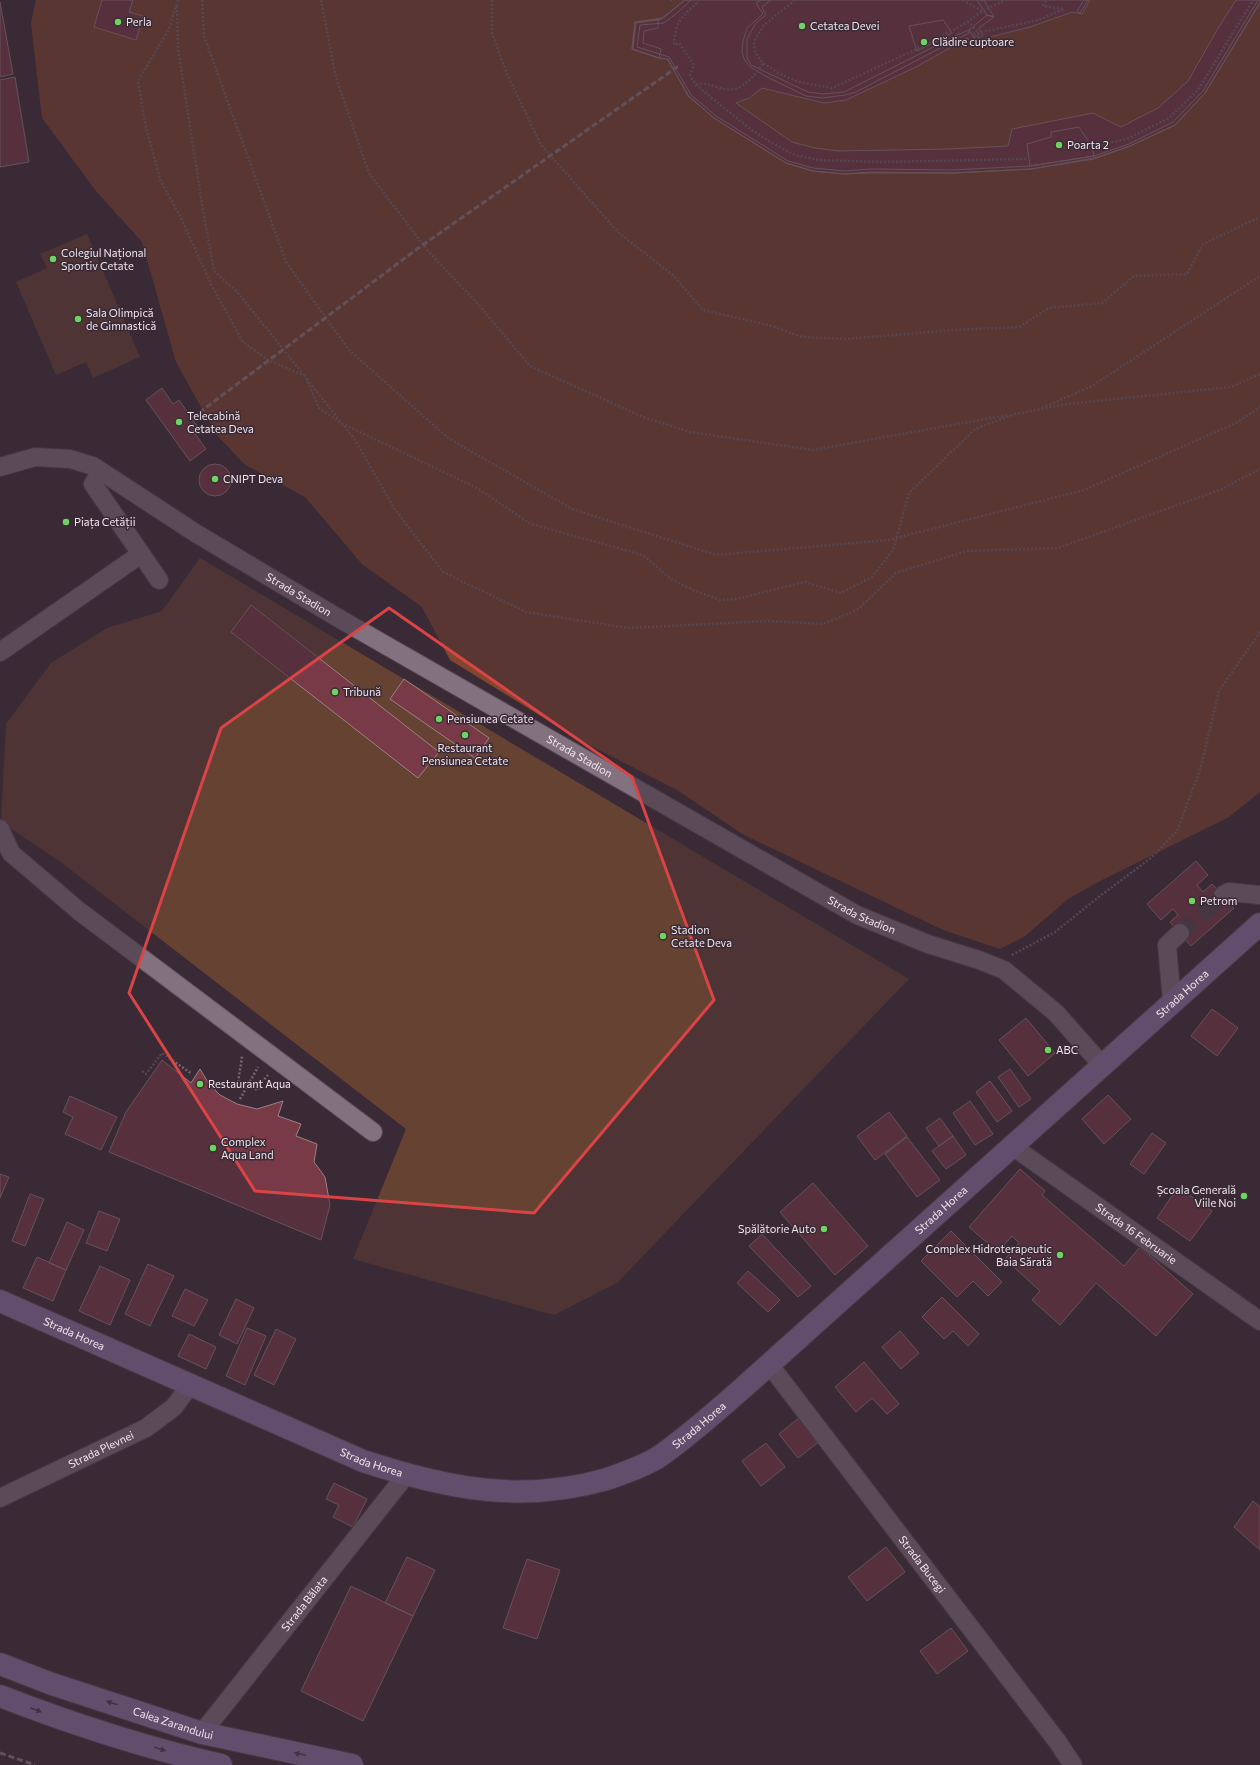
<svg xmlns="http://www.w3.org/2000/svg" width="1260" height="1765" viewBox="0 0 1260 1765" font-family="Commissioner,sans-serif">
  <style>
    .green { fill: #664233 }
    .forest { fill: #80462e }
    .building { fill: #783a46; stroke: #9a8185 }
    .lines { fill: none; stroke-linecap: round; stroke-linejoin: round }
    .minor-tunnel { stroke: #554651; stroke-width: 18; stroke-dasharray: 18 9; stroke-linecap: butt }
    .minor-casing { stroke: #574953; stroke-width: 20 }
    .major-casing { stroke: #574953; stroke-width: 24 }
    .path { stroke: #766873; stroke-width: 2.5; stroke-dasharray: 2 2; stroke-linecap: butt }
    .minor { stroke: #84717f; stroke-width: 18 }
    .major { stroke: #9578ae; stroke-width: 22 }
    .rail { stroke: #8f818b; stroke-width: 3; stroke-dasharray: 6 3; stroke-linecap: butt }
    .oneway { fill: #4c3a4e }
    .marked { fill: none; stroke: #da4446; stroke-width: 3; stroke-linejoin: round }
    .poi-dot { fill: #6ed361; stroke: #3a2a36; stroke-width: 1.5 }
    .labels { text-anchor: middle; stroke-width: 3; stroke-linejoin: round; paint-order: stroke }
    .poi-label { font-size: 11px; fill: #f0e5ed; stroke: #3a2a36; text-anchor: start }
    .street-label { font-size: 11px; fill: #f0e5ed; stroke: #3a2a36 }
  </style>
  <rect width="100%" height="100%" fill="#3a2a36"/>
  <!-- green -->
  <path class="green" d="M 87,234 L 140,357 L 93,378 L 86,362 L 56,375 L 16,282 L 47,268 L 40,254 Z
    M 200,558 L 909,979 L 617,1283 L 554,1315 L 353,1259 L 406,1129 L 62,863 L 1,822 L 6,724 L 51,663 L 107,628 L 162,611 Z"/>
  <!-- forest -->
  <path class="forest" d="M 36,0 L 1260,0 L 1260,792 L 1229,817 L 1102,880 L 1068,899 L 1025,936 L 1000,949 L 943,930 L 744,835 L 677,790 L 578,739 L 450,660 L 422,607 L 362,564 L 305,497 L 244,464 L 216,434 L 176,362 L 142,242 L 96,191 L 42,118 L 31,23 Z"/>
  <!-- building -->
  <path class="building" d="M 102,0 L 133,0 L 129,12 L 143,16 L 136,40 L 94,27 Z
    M 685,0 L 1090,0 L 1082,14 L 1072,12 L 1030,27 L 990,37 L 975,45 L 967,38 L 916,67 L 846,100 L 824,103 L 762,88 L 749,98 L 736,103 L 792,142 L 815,148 L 839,151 L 948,149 L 1008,146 L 1012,129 L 1093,113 L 1121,127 L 1158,108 L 1188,81 L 1217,30 L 1236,0 L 1260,0 L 1260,3 L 1205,93 L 1175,125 L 1130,146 L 1094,159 L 1031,169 L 953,173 L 870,173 L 844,174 L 813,171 L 786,163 L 714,118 L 688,96 L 668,59 L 659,58 L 632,49 L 635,22 L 662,18 Z
    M 685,0 L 691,0 L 677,13 L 664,23 L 640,25 L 637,47 L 669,57 L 691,95 L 716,116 L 788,161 L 813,168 L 845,171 L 871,169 L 952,170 L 1030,166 L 1094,156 L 1129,144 L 1173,122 L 1203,91 L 1258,0 L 1260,0 L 1260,2 L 1205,93 L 1175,125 L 1130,146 L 1094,158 L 1031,169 L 953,173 L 870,172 L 844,174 L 813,171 L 786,163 L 714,118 L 689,96 L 667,59 L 659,58 L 632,49 L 635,22 L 662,19 Z
    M 761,0 L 771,0 L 762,7 L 766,15 L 756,23 L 747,39 L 747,58 L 751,65 L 808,92 L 823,94 L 844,92 L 957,35 L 969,30 L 969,33 L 856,92 L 845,95 L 823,98 L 806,96 L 767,77 L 750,67 L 744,59 L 742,51 L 743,41 L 747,28 L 763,14 L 756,3 Z
    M 977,0 L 984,0 L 994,17 L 987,15 Z
    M 1084,0 L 1088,0 L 1080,13 L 1077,11 Z
    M 0,2 L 13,74 L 0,77 Z
    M 987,15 L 994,17 L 979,28 L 983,35 L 976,41 L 969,30 Z
    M 658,20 L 658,28 L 644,31 L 643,43 L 661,49 L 659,58 L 633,49 L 636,23 Z
    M 943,20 L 952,33 L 917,51 L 909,26 Z
    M 15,77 L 29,162 L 0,167 L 0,80 Z
    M 1079,127 L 1092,147 L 1094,156 L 1030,166 L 1027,144 L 1051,137 L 1051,132 Z
    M 162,388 L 173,404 L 179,400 L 198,427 L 193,431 L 206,449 L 190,461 L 146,400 Z
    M199 480a16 16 0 1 1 32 0a16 16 0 1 1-32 0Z
    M 251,605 L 439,752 L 418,778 L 231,632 Z
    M 404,679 L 489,738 L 475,758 L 390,699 Z
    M 1196,861 L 1208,875 L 1197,885 L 1203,892 L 1212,884 L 1234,908 L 1191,946 L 1170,922 L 1178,915 L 1173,909 L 1161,920 L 1147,904 Z
    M 1212,1009 L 1238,1028 L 1217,1056 L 1191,1036 Z
    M 1026,1018 L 1055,1053 L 1028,1076 L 999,1040 Z
    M 162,1060 L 191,1083 L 200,1069 L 209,1084 L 220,1095 L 237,1104 L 257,1109 L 283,1101 L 278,1116 L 301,1124 L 296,1136 L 317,1144 L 314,1162 L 325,1177 L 330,1205 L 321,1240 L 109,1152 L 126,1112 Z
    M 1010,1069 L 1031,1099 L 1019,1107 L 998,1077 Z
    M 990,1081 L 1012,1111 L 997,1122 L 976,1092 Z
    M 1108,1095 L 1131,1119 L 1104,1144 L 1082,1119 Z
    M 70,1096 L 117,1117 L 101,1150 L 65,1134 L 73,1117 L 63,1112 Z
    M 970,1101 L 993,1134 L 975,1145 L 953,1113 Z
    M 889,1112 L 907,1136 L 875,1160 L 857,1136 Z
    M 940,1118 L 953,1136 L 939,1146 L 926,1128 Z
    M 1152,1133 L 1166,1143 L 1144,1174 L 1130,1164 Z
    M 953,1136 L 966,1155 L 946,1169 L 932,1151 Z
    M 907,1137 L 940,1180 L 917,1197 L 885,1154 Z
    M 1020,1169 L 1045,1191 L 1042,1195 L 1124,1266 L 1140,1247 L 1193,1294 L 1156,1336 L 1096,1283 L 1060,1325 L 1032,1300 L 1040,1291 L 1005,1259 L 1019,1243 L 1012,1236 L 998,1252 L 969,1227 Z
    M 0,1174 L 9,1177 L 0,1198 Z
    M 813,1183 L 868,1246 L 835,1275 L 780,1212 Z
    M 1178,1187 L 1212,1211 L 1190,1241 L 1157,1218 Z
    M 30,1194 L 44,1199 L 25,1246 L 12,1241 Z
    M 99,1211 L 120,1219 L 107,1251 L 86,1243 Z
    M 67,1222 L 84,1230 L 66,1270 L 49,1263 Z
    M 951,1231 L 1002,1282 L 988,1296 L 973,1281 L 957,1297 L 921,1261 Z
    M 762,1234 L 811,1286 L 798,1297 L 749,1246 Z
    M 37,1257 L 66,1270 L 53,1301 L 23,1288 Z
    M 148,1264 L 174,1276 L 150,1326 L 125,1314 Z
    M 100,1266 L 130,1280 L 110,1325 L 79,1311 Z
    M 748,1271 L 780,1300 L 768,1312 L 737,1283 Z
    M 185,1289 L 208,1300 L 194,1326 L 172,1316 Z
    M 942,1297 L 979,1334 L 968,1346 L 953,1331 L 944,1339 L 922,1317 Z
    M 236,1299 L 254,1308 L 237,1344 L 219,1335 Z
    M 247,1328 L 266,1336 L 245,1385 L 226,1376 Z
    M 276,1329 L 296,1339 L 274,1385 L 254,1375 Z
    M 900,1331 L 919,1353 L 901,1369 L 882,1347 Z
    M 189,1334 L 216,1347 L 206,1369 L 178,1356 Z
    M 864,1362 L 899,1404 L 887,1414 L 872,1398 L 856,1412 L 835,1387 Z
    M 800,1417 L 820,1441 L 798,1458 L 779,1434 Z
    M 766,1443 L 785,1467 L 761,1486 L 742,1461 Z
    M 334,1483 L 367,1499 L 353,1527 L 333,1517 L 339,1505 L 326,1499 Z
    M 1253,1501 L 1260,1507 L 1260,1550 L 1234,1527 Z
    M 886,1547 L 905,1572 L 867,1601 L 848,1577 Z
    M 407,1557 L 435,1570 L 413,1616 L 385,1603 Z
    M 527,1559 L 560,1570 L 537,1639 L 503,1628 Z
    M 351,1586 L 413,1616 L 363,1721 L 301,1691 Z
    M 951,1628 L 968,1651 L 937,1674 L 920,1651 Z"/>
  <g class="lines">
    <!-- minor-tunnel -->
    <path class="minor-tunnel" d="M 1180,933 L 1223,895"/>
    <defs>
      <g id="minor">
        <path id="s1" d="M 0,467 L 35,457 L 70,459 L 93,466 L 197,534 L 340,619 L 857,915 L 928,944 L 979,960 L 1004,970 L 1056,1013 L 1102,1065"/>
        <path d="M 101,472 L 93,484 L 159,580"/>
        <path d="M 0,652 L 141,554"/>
        <path d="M 0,829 L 11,853 L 79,911 L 373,1132"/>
        <path d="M 1223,895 L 1229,892 L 1260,895"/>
        <path d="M 1172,1002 L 1167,945 L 1180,933"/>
        <path id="s2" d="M 1012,1146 L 1260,1321"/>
        <path id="s3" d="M 769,1364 L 1057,1741 L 1073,1765"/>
        <path id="s4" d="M 0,1498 L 146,1428 L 174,1407 L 185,1392 L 188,1383"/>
        <path id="s5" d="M 202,1733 L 406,1475"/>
      </g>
      <g id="major">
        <path id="s6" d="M 0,1301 L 363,1461 C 445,1488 521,1504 607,1479 C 624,1473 642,1467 657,1458 C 688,1437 716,1411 744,1387 L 1260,924"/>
        <path id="s7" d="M 0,1664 L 52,1684 L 202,1733 L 352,1765"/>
        <path d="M 0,1696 C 72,1724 146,1748 221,1765"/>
      </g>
    </defs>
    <!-- minor casing -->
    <use href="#minor" class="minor-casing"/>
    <!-- major casing -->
    <use href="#major" class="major-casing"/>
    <!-- path -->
    <path class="path" d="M 178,0 L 168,31 L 138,81 L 146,128 L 161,182 L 179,214 L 212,286 L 243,342 L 268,360 L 305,376 L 319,408 L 343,424 L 477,488 L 531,524 L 643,555 L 671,579 L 693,590 L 720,600 L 736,599 L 805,582 L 841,593 L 872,577 L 893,550 L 909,493 L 975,429 L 1015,414 L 1067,404 L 1231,387 L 1260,374
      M 202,0 L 204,36 L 286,262 L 349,350 L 448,438 L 572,509 L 716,555 L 889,540 L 1084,490 L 1236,423 L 1260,407
      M 321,0 L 336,78 L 369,173 L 428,251 L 478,304 L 530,366 L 643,417 L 690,432 L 813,450 L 1008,415
      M 492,0 L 492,33 L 507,74 L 541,145 L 619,233 L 674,276 L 703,310 L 772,326 L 802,337 L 846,339 L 953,330 L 1019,327 L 1049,308 L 1102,303 L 1134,276 L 1187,274 L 1203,244 L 1260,217
      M 670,0 L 673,0
      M 700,0 C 683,16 675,20 674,45 L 679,43 L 694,65 L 690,75 L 696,85 L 750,129 L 772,143 L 795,155 L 819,160 L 881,162 L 1030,159
      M 795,0 L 764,25 L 754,41 L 755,52 L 763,63 L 780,74 L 799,82 L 832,88 L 917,49 L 966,23 L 982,11 L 1006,0
      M 963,0 L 982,11
      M 177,6 L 178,49 L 203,210 L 214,271 L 238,293 L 304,375
      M 968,21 L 980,35 L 976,38 L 974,34
      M 973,34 L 1039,20 L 1064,9 L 1043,6 L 1046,0
      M 696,85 C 706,82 710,85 720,88 C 740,95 753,78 763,63
      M 1092,147 L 1127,139 L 1169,118 L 1198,90 L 1253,0
      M 307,379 L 355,440 L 394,508 L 443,572 L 526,612 L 628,628 L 769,621 L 823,624 L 857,610 L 896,573 L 967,551 L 1058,548 L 1222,489 L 1260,469
      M 1042,408 L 1092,386 L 1260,276
      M 1012,955 L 1055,932 L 1100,896 L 1151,858 L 1177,831 L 1200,770 L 1219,691 L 1260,632
      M 241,1057 L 242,1058 L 238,1082 L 258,1090 L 260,1084 L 268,1075
      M 142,1071 L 146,1074 L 162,1053 L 192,1074
      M 240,1099 L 258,1067"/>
    <!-- minor -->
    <use href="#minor" class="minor"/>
    <!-- major -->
    <use href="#major" class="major"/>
    <!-- rail -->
    <path class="rail" d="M 192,418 L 417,249 L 680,65
      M 0,1753 L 35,1765"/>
  </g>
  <!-- one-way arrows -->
  <defs><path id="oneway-solid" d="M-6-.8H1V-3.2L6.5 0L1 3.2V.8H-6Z"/></defs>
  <g class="oneway">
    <use href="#oneway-solid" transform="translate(112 1703) rotate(-162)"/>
    <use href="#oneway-solid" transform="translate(36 1710) rotate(20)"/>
    <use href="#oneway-solid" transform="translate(160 1749) rotate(17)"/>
    <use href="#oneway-solid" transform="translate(300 1754) rotate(-168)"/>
  </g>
  <!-- marked area -->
  <path d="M0 0H1260V1765H0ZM 389,608 L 632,777 L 714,1000 L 534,1213 L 255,1191 L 129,993 L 221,728 Z" fill="#3a2a36" fill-opacity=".55" fill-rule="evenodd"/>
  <path class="marked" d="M 389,608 L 632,777 L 714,1000 L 534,1213 L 255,1191 L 129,993 L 221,728 Z"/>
  <!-- markers -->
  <g class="poi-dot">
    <circle cx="118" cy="22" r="4"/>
    <circle cx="802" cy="26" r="4"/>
    <circle cx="924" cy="42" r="4"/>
    <circle cx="1059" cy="145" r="4"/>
    <circle cx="53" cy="259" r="4"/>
    <circle cx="78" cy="319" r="4"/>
    <circle cx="179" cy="422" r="4"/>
    <circle cx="215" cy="479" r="4"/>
    <circle cx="66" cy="522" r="4"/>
    <circle cx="335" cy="692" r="4"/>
    <circle cx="439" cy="719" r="4"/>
    <circle cx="465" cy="735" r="4"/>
    <circle cx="1192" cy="901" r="4"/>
    <circle cx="663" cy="936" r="4"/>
    <circle cx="1048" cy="1050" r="4"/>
    <circle cx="200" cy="1084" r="4"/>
    <circle cx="213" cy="1148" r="4"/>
    <circle cx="1244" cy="1196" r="4"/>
    <circle cx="824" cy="1229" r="4"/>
    <circle cx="1060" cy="1255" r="4"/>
  </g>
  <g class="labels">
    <!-- poi labels -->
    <g class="poi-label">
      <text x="126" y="26">Perla</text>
      <text x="810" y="30">Cetatea Devei</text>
      <text x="932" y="46">Clădire cuptoare</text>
      <text x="1067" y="149">Poarta 2</text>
      <text x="61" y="257">Colegiul Național<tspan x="61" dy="13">Sportiv Cetate</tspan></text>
      <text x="86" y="317">Sala Olimpică<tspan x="86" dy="13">de Gimnastică</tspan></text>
      <text x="187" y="420">Telecabină<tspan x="187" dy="13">Cetatea Deva</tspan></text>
      <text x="223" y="483">CNIPT Deva</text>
      <text x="74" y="526">Piața Cetății</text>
      <text x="343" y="696">Tribună</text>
      <text x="447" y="723">Pensiunea Cetate</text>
      <text x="465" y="752" text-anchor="middle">Restaurant<tspan x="465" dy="13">Pensiunea Cetate</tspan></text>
      <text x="1200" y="905">Petrom</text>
      <text x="671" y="934">Stadion<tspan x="671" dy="13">Cetate Deva</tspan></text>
      <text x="1056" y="1054">ABC</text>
      <text x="208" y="1088">Restaurant Aqua</text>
      <text x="221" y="1146">Complex<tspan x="221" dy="13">Aqua Land</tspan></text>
      <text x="1236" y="1194" text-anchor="end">Școala Generală<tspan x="1236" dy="13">Viile Noi</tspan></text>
      <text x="816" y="1233" text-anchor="end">Spălătorie Auto</text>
      <text x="1052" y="1253" text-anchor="end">Complex Hidroterapeutic<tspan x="1052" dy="13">Baia Sărată</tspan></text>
    </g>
    <!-- street labels -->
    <g class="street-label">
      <text dy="4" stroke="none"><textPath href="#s1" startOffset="338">Strada Stadion</textPath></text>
      <text dy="4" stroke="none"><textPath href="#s1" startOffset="662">Strada Stadion</textPath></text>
      <text dy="4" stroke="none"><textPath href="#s1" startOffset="986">Strada Stadion</textPath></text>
      <text dy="4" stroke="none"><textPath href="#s6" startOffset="1401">Strada Horea</textPath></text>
      <text dy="4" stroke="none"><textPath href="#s6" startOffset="1077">Strada Horea</textPath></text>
      <text dy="4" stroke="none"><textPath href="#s2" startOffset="152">Strada 16 Februarie</textPath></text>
      <text dy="4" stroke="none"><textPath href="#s6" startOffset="81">Strada Horea</textPath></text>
      <text dy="4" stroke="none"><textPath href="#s6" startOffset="753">Strada Horea</textPath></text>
      <text dy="4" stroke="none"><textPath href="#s4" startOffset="112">Strada Plevnei</textPath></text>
      <text dy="4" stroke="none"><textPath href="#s6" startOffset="405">Strada Horea</textPath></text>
      <text dy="4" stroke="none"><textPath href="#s3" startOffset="252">Strada Bucegi</textPath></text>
      <text dy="4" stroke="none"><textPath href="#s5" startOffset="165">Strada Bălata</textPath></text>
      <text dy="4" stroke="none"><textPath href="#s7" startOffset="183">Calea Zarandului</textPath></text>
    </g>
  </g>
</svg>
